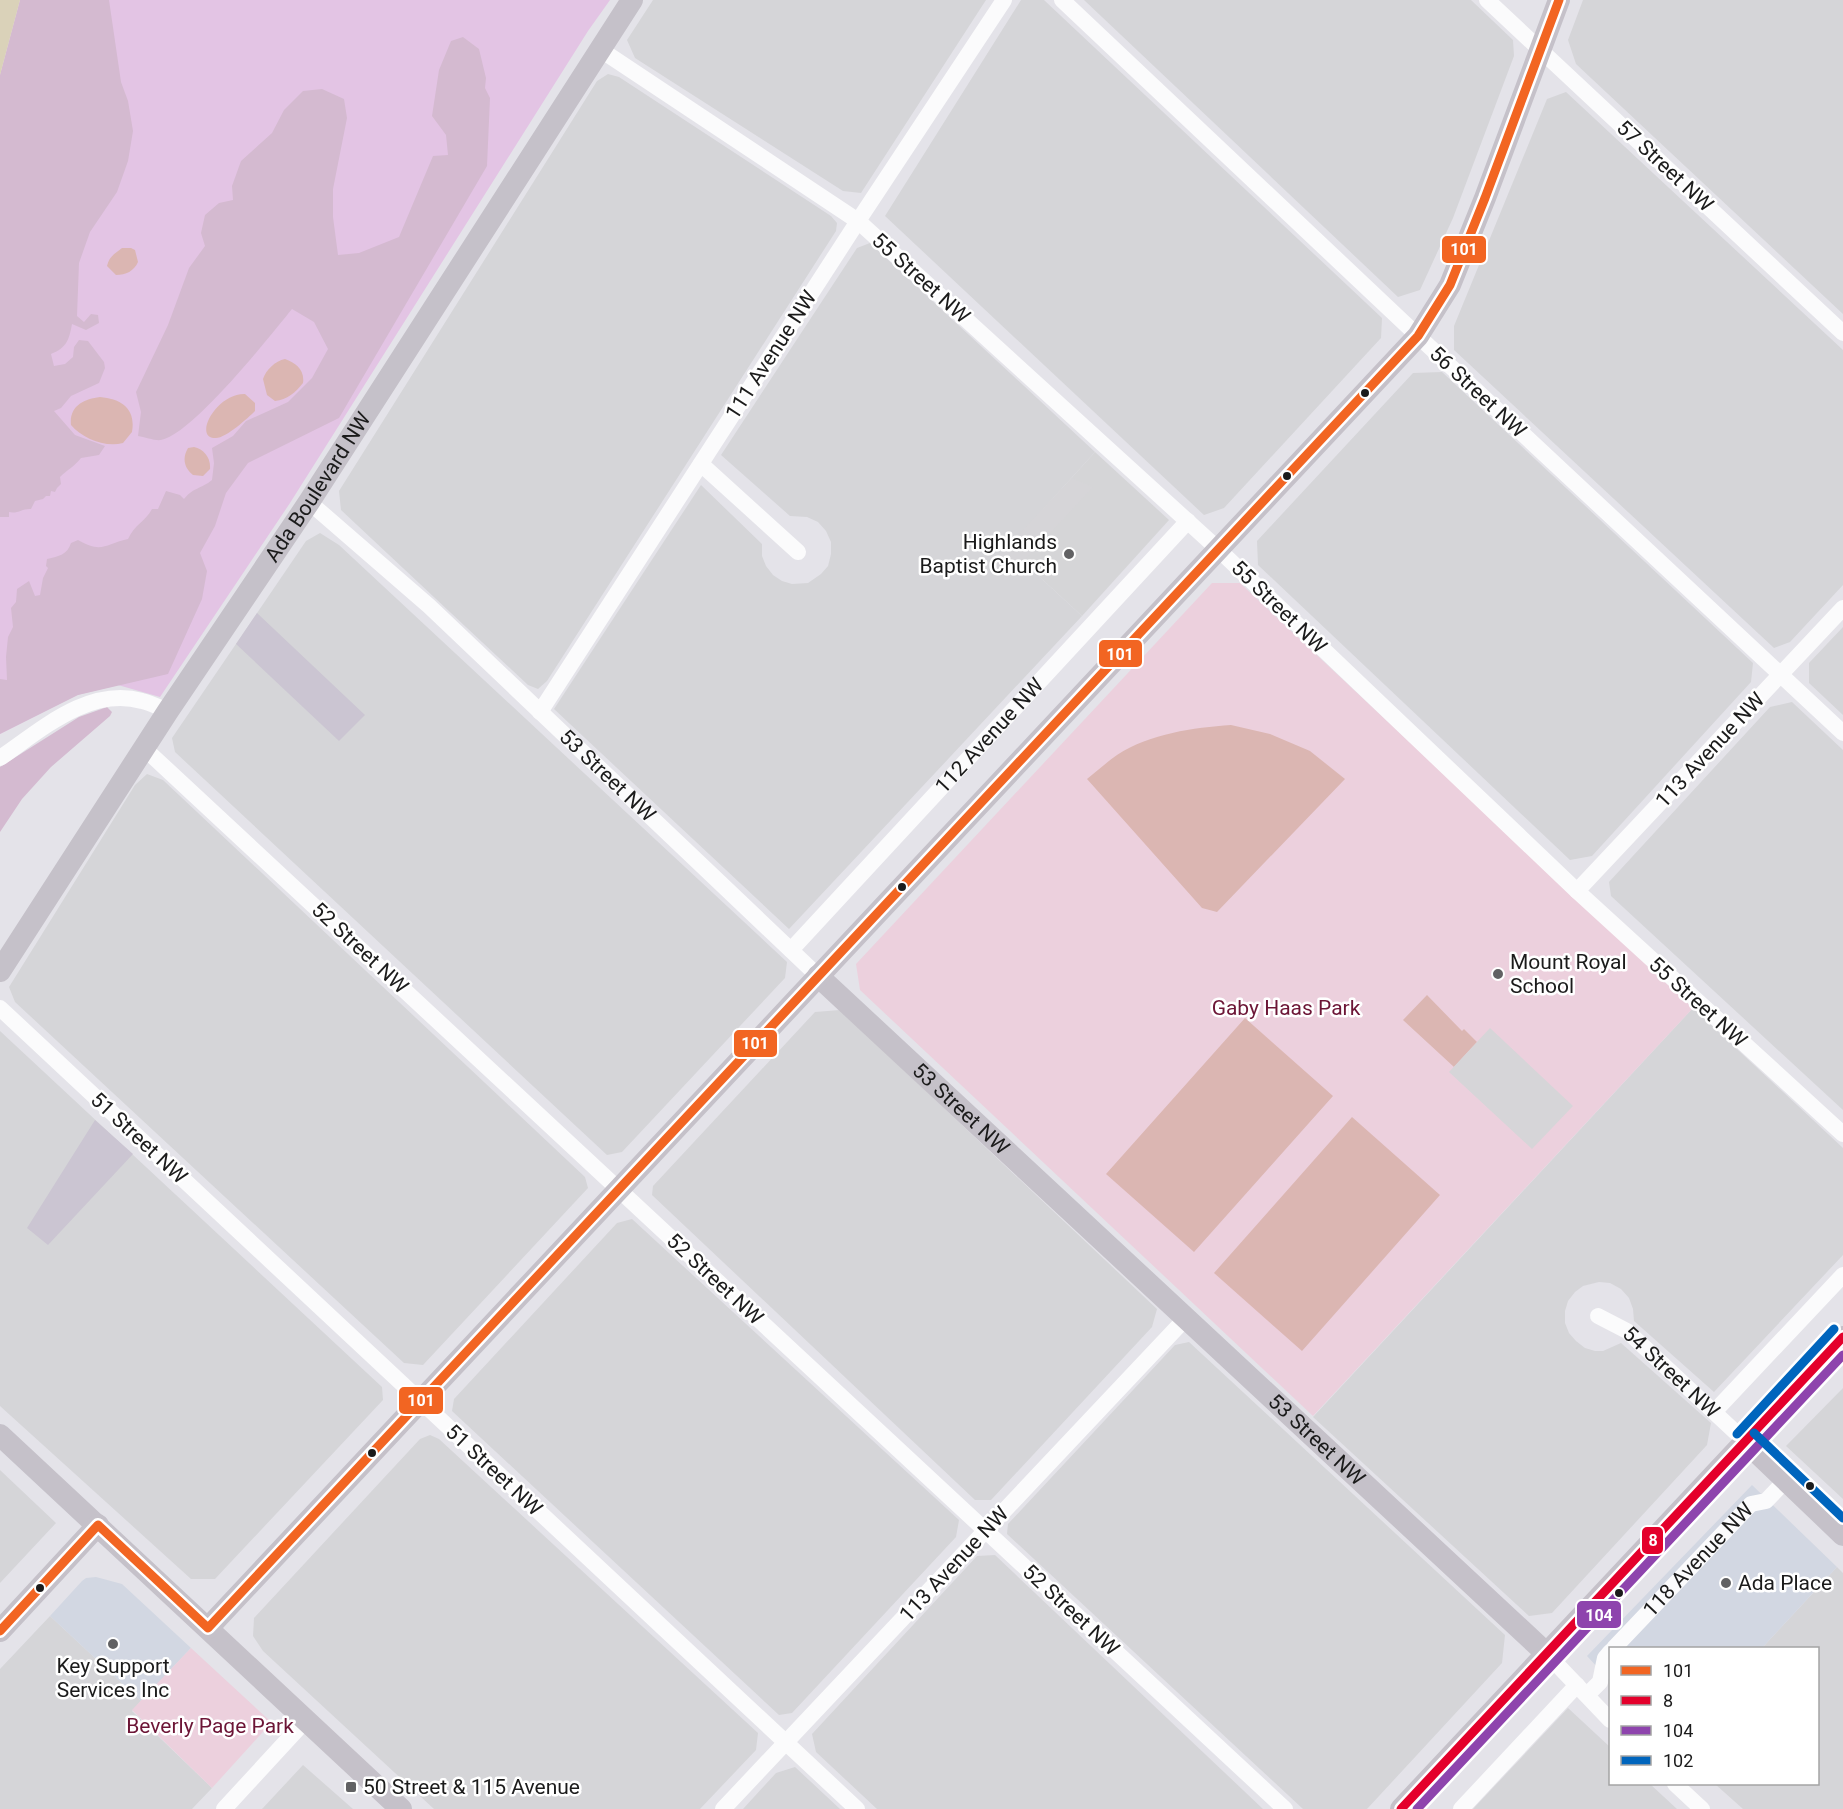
<svg xmlns="http://www.w3.org/2000/svg" width="1843" height="1809" viewBox="0 0 1843 1809" font-family="Roboto,sans-serif">
  <style>
    .residential { fill: #d5d5d8 }
    .commercial { fill: #d2d7e2 }
    .religious { fill: #d5d5d7 }
    .construction { fill: #cbc5d2 }
    .grass { fill: #e3c4e4 }
    .forest { fill: #d4bad0 }
    .park { fill: #ecd0dd }
    .pitch { fill: #dbb6b2 }
    .parking { fill: #d6d5d8 }
    .water { fill: #dad2b9 }
    .lines { fill: none; stroke-linecap: round; stroke-linejoin: round }
    .street { stroke: #fbfbfc; stroke-width: 16 }
    .secondary { stroke: #c5c1c9; stroke-width: 22 }
    .bus-1-casing { stroke: #fff; stroke-width: 14 }
    .bus-2-casing { stroke: #fff; stroke-width: 14 }
    .bus-3-casing { stroke: #fff; stroke-width: 14 }
    .bus-4-casing { stroke: #fff; stroke-width: 14 }
    .bus-1 { stroke: #f26522; stroke-width: 9 }
    .bus-2 { stroke: #e4002b; stroke-width: 9 }
    .bus-3 { stroke: #8e44ad; stroke-width: 9 }
    .bus-4 { stroke: #0065bd; stroke-width: 9 }
    .bus-dot { fill: #1b1b1b; stroke: #fff; stroke-width: 2 }
    .poi-dot { fill: #616163; stroke: #fff; stroke-width: 2 }
    .labels { text-anchor: middle; stroke-width: 5; stroke-linejoin: round; paint-order: stroke }
    .street-label { font-size: 21px; fill: #1b1b1b; stroke: #fff }
    .poi-label { font-size: 21px; fill: #1b1b1b; stroke: #fff; text-anchor: start }
    .park-label { font-size: 21px; fill: #6c1536; stroke: #fff }
    .line-badge { stroke: #fff; stroke-width: 2 }
    .badge-label { font-size: 16px; text-anchor: middle; font-weight: bold; fill: #fff }
  </style>
  <rect width="100%" height="100%" fill="#e4e3e9"/>
  <!-- residential -->
  <path class="residential" d="M 653,0 L 986,0 L 861,193 L 843,191 L 635,58 L 627,40 Z
    M 1021,0 L 1044,0 L 1382,318 L 1381,338 L 1224,508 L 1204,515 L 885,216 Z
    M 1084,0 L 1471,0 L 1513,40 L 1514,56 L 1453,218 L 1420,290 L 1398,297 Z
    M 1583,0 L 1843,0 L 1843,314 L 1576,64 L 1568,40 Z
    M 608,74 L 619,77 L 831,216 L 837,223 L 836,231 L 547,681 L 538,689 L 528,685 L 341,510 L 339,491 L 597,81 Z
    M 1566,92 L 1843,350 L 1843,585 L 1790,642 L 1774,648 L 1454,350 L 1454,326 L 1547,99 Z
    M 870,243 L 1095,452 L 1008,548 L 1082,616 L 789,929 L 554,709 L 701,485 L 762,544 L 762,556 L 766,566 L 773,575 L 782,581 L 792,584 L 808,583 L 821,574 L 828,566 L 831,554 L 831,542 L 826,531 L 818,522 L 807,517 L 790,516 L 721,455 L 857,248 Z
    M 1442,372 L 1753,663 L 1751,682 L 1592,856 L 1570,860 L 1258,565 L 1257,541 L 1413,373 Z
    M 320,533 L 339,545 L 787,962 L 785,978 L 622,1152 L 607,1155 L 175,752 L 172,738 L 306,541 Z
    M 1843,627 L 1843,715 L 1809,683 L 1809,663 Z
    M 1792,702 L 1843,750 L 1843,1110 L 1611,896 L 1609,882 L 1770,707 Z
    M 147,774 L 163,780 L 585,1177 L 588,1188 L 423,1365 L 404,1363 L 15,1002 L 9,987 L 135,785 Z
    M 1693,1008 L 1843,1148 L 1843,1255 L 1714,1392 L 1634,1321 L 1633,1309 L 1629,1298 L 1621,1289 L 1610,1283 L 1599,1282 L 1583,1286 L 1575,1292 L 1568,1301 L 1565,1311 L 1565,1323 L 1569,1333 L 1576,1341 L 1585,1348 L 1595,1351 L 1603,1351 L 1621,1343 L 1711,1423 L 1707,1445 L 1552,1613 L 1529,1616 L 1313,1417 Z
    M 840,1010 L 1157,1309 L 1152,1327 L 991,1500 L 975,1500 L 652,1195 L 653,1186 L 815,1012 Z
    M 0,1031 L 382,1387 L 383,1400 L 215,1579 L 191,1579 L 0,1406 Z
    M 632,1219 L 959,1520 L 956,1537 L 792,1713 L 779,1715 L 452,1411 L 454,1399 L 617,1223 Z
    M 1189,1342 L 1505,1635 L 1502,1663 L 1367,1809 L 1303,1809 L 1007,1534 L 1008,1524 L 1175,1345 Z
    M 1843,1388 L 1843,1499 L 1786,1446 Z
    M 430,1435 L 439,1439 L 758,1733 L 756,1750 L 700,1809 L 434,1809 L 263,1651 L 253,1636 L 254,1618 L 420,1439 Z
    M 0,1470 L 56,1523 L 0,1583 Z
    M 995,1555 L 1263,1809 L 877,1809 L 816,1752 L 812,1734 L 977,1556 Z
    M 1837,1567 L 1843,1573 L 1843,1809 L 1743,1809 L 1715,1784 L 1818,1784 L 1818,1648 L 1762,1648 Z
    M 50,1616 L 141,1701 L 132,1711 L 212,1788 L 192,1809 L 0,1809 L 0,1669 Z
    M 1568,1708 L 1610,1747 L 1610,1784 L 1650,1784 L 1677,1809 L 1473,1809 Z
    M 303,1765 L 353,1809 L 262,1809 Z
    M 795,1767 L 840,1809 L 743,1809 L 776,1773 Z"/>
  <!-- commercial -->
  <path class="commercial" d="M 1752,1485 L 1837,1567 L 1762,1648 L 1610,1648 L 1610,1681 L 1587,1656 Z
    M 96,1577 L 122,1584 L 191,1648 L 141,1701 L 50,1616 L 82,1581 L 86,1578 Z"/>
  <!-- religious -->
  <path class="religious" d="M 1095,452 L 1169,520 L 1082,616 L 1008,548 Z"/>
  <!-- construction -->
  <path class="construction" d="M 257,613 L 365,715 L 339,741 L 236,644 Z
    M 95,1120 L 133,1154 L 48,1245 L 27,1228 Z"/>
  <!-- grass -->
  <path class="grass" d="M 20,0 L 610,0 L 588,31 L 290,503 L 160,697 L 118,685 L 77,695 L 0,734 L 0,75 Z"/>
  <!-- forest -->
  <path class="forest" d="M 20,0 L 109,0 L 121,82 L 128,101 L 133,131 L 128,161 L 117,192 L 90,232 L 79,263 L 77,316 L 84,322 L 91,314 L 98,315 L 99,323 L 86,330 L 72,324 C 69,341 66,348 51,354 L 54,366 L 65,364 L 73,357 L 74,347 L 79,340 L 88,341 L 104,362 L 105,368 L 99,383 L 71,396 L 61,408 L 54,411 L 75,435 L 105,446 L 99,455 L 81,458 C 75,466 67,470 60,477 L 61,484 L 57,488 L 55,492 L 51,491 L 50,496 L 46,496 L 43,499 L 35,501 L 31,509 C 23,508 18,514 9,512 L 9,517 L 0,517 L 0,75 Z
    M 463,37 L 479,49 L 486,78 L 485,88 L 490,98 L 487,166 L 339,418 L 248,463 L 226,493 L 215,526 L 200,553 L 207,571 L 202,599 L 168,674 L 78,695 L 0,734 L 0,679 L 7,680 L 6,657 L 8,637 L 13,627 L 11,608 L 16,602 L 17,589 L 29,581 L 35,596 L 40,595 L 43,578 L 48,568 L 46,566 L 47,559 C 59,556 67,555 71,543 L 78,540 C 102,554 105,544 128,539 C 135,524 145,522 152,509 L 158,509 L 166,491 L 180,495 L 184,499 C 194,487 201,489 212,480 L 214,463 L 212,448 L 233,436 L 246,421 L 288,402 L 312,378 L 328,349 L 314,322 L 292,309 C 270,336 192,435 161,440 C 155,441 145,437 138,436 L 141,412 L 136,392 L 168,325 L 189,268 L 205,246 L 201,233 L 205,215 L 219,203 L 233,200 L 232,186 L 241,161 L 272,133 L 284,110 L 303,91 L 322,89 L 344,99 L 347,118 L 333,189 L 333,217 L 338,255 L 359,253 L 399,237 L 433,156 L 448,155 L 446,135 L 432,116 L 439,70 L 451,41 Z
    M 107,707 L 112,712 L 110,716 L 51,767 L 22,799 L 0,832 L 0,767 L 79,717 Z"/>
  <!-- park -->
  <path class="park" d="M 1212,583 L 1240,583 L 1693,1008 L 1313,1416 L 860,990 L 856,964 Z
    M 191,1648 L 269,1720 L 270,1724 L 212,1788 L 132,1710 Z"/>
  <!-- pitch -->
  <path class="pitch" d="M 122,248 L 131,248 L 135,250 L 138,262 C 134,271 126,275 116,275 L 107,266 C 109,257 114,254 122,248 Z
    M 285,359 C 296,363 305,370 303,383 C 296,392 287,400 275,401 L 267,395 L 263,379 C 266,370 275,361 285,359 Z
    M 245,394 L 255,403 L 255,411 C 248,418 226,438 216,438 C 192,439 216,393 245,394 Z
    M 100,397 C 122,399 136,409 132,432 L 123,443 C 105,448 82,438 71,425 C 69,406 84,399 100,397 Z
    M 194,447 C 204,449 211,458 210,469 L 203,476 L 193,475 C 184,468 182,458 188,448 Z
    M 1231,725 L 1270,734 L 1310,751 L 1345,779 L 1217,912 L 1202,908 L 1087,779 C 1097,771 1107,762 1117,755 C 1151,733 1193,728 1231,725 Z
    M 1427,995 L 1462,1031 L 1464,1029 L 1477,1042 L 1454,1067 L 1403,1020 Z
    M 1245,1018 L 1333,1096 L 1194,1252 L 1106,1174 Z
    M 1352,1117 L 1440,1195 L 1302,1351 L 1214,1273 Z"/>
  <!-- parking -->
  <path class="parking" d="M 1072,478 L 1093,487 L 1006,580 L 990,565 Z
    M 1490,1028 L 1573,1106 L 1532,1149 L 1449,1072 Z"/>
  <!-- water -->
  <path class="water" d="M 0,0 L 20,0 L 0,75 Z"/>
  <g class="lines">
    <!-- street -->
    <g class="street">
      <path d="M 1062,0 L 1418,336 L 1843,733"/>
      <path d="M 1487,0 L 1843,333"/>
      <path d="M 601,50 L 858,221 L 1218,549 L 1577,891 L 1843,1134"/>
      <path d="M 701,464 L 798,552"/>
      <path id="s1" d="M 309,502 L 429,606 L 818,976"/>
      <path d="M 540,712 L 858,221 L 1004,0"/>
      <path d="M 145,749 L 1285,1809"/>
      <path d="M 0,758 C 41,730 89,686 142,701 C 151,703 160,708 168,711"/>
      <path d="M 1577,891 L 1843,608"/>
      <path id="s2" d="M 791,950 L 1188,521"/>
      <path d="M 0,1008 L 857,1809"/>
      <path id="s3" d="M 1598,1316 L 1627,1331 L 1746,1442"/>
      <path d="M 1715,1411 L 1843,1275"/>
      <path id="s4" d="M 1614,1648 L 1751,1504 L 1766,1501 L 1786,1480"/>
      <path d="M 1547,1654 L 1610,1720"/>
      <path d="M 1587,1695 L 1600,1682 L 1605,1658 L 1610,1652"/>
      <path d="M 1675,1784 L 1702,1809"/>
      <path d="M 224,1809 L 305,1721"/>
      <path d="M 723,1809 L 1186,1318"/>
      <path d="M 1461,1809 L 1577,1685"/>
    </g>
    <!-- secondary -->
    <g class="secondary">
      <path id="s5" d="M 0,971 L 168,711 L 309,502 L 632,0"/>
      <path id="s6" d="M 818,976 L 1547,1654"/>
      <path d="M 0,1435 L 401,1809"/>
      <path d="M 1746,1442 L 1843,1535"/>
      <path d="M 208,1628 L 1418,336 L 1450,285 L 1485,198 L 1559,0"/>
      <path d="M 0,1631 L 98,1525"/>
      <path d="M 1401,1809 L 1843,1337"/>
    </g>
    <defs>
      <path id="bus-1" d="M 98,1525 L 208,1628
        M 208,1628 L 1418,336 L 1450,285 L 1485,198 L 1559,0
        M 0,1631 L 98,1525"/>
      <path id="bus-2" d="M 1401,1809 L 1843,1337"/>
      <path id="bus-3" d="M 1417,1809 L 1843,1355"/>
      <path id="bus-4" d="M 1754,1433 L 1843,1518
        M 1737,1434 L 1834,1329"/>
    </defs>
    <!-- bus-1 casing -->
    <use href="#bus-1" class="bus-1-casing"/>
    <!-- bus-2 casing -->
    <use href="#bus-2" class="bus-2-casing"/>
    <!-- bus-3 casing -->
    <use href="#bus-3" class="bus-3-casing"/>
    <!-- bus-4 casing -->
    <use href="#bus-4" class="bus-4-casing"/>
    <!-- bus-1 -->
    <use href="#bus-1" class="bus-1"/>
    <!-- bus-2 -->
    <use href="#bus-2" class="bus-2"/>
    <!-- bus-3 -->
    <use href="#bus-3" class="bus-3"/>
    <!-- bus-4 -->
    <use href="#bus-4" class="bus-4"/>
  </g>
  <!-- markers -->
  <g class="bus-dot">
    <circle cx="1365" cy="393" r="5"/>
    <circle cx="1287" cy="476" r="5"/>
    <circle cx="902" cy="887" r="5"/>
    <circle cx="372" cy="1453" r="5"/>
    <circle cx="1810" cy="1486" r="5"/>
    <circle cx="40" cy="1588" r="5"/>
    <circle cx="1619" cy="1593" r="5"/>
  </g>
  <g class="poi-dot">
    <circle cx="1069" cy="554" r="6"/>
    <circle cx="1498" cy="974" r="6"/>
    <circle cx="1726" cy="1583" r="6"/>
    <circle cx="113" cy="1644" r="6"/>
    <rect x="345" y="1781" width="12" height="12" rx="3"/>
  </g>
  <g class="labels">
    <!-- street labels -->
    <g class="street-label">
      <text transform="translate(1665 166) rotate(43)" y="7">57 Street NW</text>
      <text transform="translate(921 278) rotate(42)" y="7">55 Street NW</text>
      <text transform="translate(771 355) rotate(-57)" y="7">111 Avenue NW</text>
      <text transform="translate(1478 392) rotate(43)" y="7">56 Street NW</text>
      <text dy="7" stroke="none"><textPath href="#s5" startOffset="579">Ada Boulevard NW</textPath></text>
      <text transform="translate(1279 607) rotate(44)" y="7">55 Street NW</text>
      <text dy="7" stroke="none"><textPath href="#s2" startOffset="292">112 Avenue NW</textPath></text>
      <text transform="translate(1710 750) rotate(-47)" y="7">113 Avenue NW</text>
      <text dy="7" stroke="none"><textPath href="#s1" startOffset="405">53 Street NW</textPath></text>
      <text transform="translate(360 948) rotate(43)" y="7">52 Street NW</text>
      <text transform="translate(1698 1002) rotate(42)" y="7">55 Street NW</text>
      <text dy="7" stroke="none"><textPath href="#s6" startOffset="195">53 Street NW</textPath></text>
      <text transform="translate(139 1138) rotate(43)" y="7">51 Street NW</text>
      <text transform="translate(715 1279) rotate(43)" y="7">52 Street NW</text>
      <text dy="7" stroke="none"><textPath href="#s3" startOffset="93">54 Street NW</textPath></text>
      <text dy="7" stroke="none"><textPath href="#s6" startOffset="681">53 Street NW</textPath></text>
      <text transform="translate(494 1470) rotate(43)" y="7">51 Street NW</text>
      <text dy="7" stroke="none"><textPath href="#s4" startOffset="122">118 Avenue NW</textPath></text>
      <text transform="translate(954 1564) rotate(-47)" y="7">113 Avenue NW</text>
      <text transform="translate(1071 1610) rotate(43)" y="7">52 Street NW</text>
    </g>
    <!-- poi labels -->
    <g class="poi-label">
      <text x="1057" y="549" text-anchor="end">Highlands<tspan x="1057" dy="24">Baptist Church</tspan></text>
      <text x="1510" y="969">Mount Royal<tspan x="1510" dy="24">School</tspan></text>
      <text x="1738" y="1590">Ada Place</text>
      <text x="113" y="1673" text-anchor="middle">Key Support<tspan x="113" dy="24">Services Inc</tspan></text>
      <text x="363" y="1794">50 Street &amp; 115 Avenue</text>
    </g>
    <!-- park labels -->
    <g class="park-label">
      <text x="1286" y="1015">Gaby Haas Park</text>
      <text x="210" y="1733">Beverly Page Park</text>
    </g>
  </g>
  <g class="line-badge">
    <rect x="1441" y="235" width="46" height="29" rx="6" fill="#f26522"/>
    <rect x="1098" y="639" width="45" height="29" rx="6" fill="#f26522"/>
    <rect x="733" y="1029" width="45" height="29" rx="6" fill="#f26522"/>
    <rect x="398" y="1386" width="46" height="29" rx="6" fill="#f26522"/>
    <rect x="1641" y="1526" width="23" height="29" rx="6" fill="#e4002b"/>
    <rect x="1576" y="1600" width="46" height="29" rx="6" fill="#8e44ad"/>
  </g>
  <g class="badge-label">
    <text x="1464" y="255">101</text>
    <text x="1120" y="660">101</text>
    <text x="755" y="1049">101</text>
    <text x="421" y="1406">101</text>
    <text x="1653" y="1546">8</text>
    <text x="1599" y="1621">104</text>
  </g>
  <!-- legend -->
  <rect x="1609" y="1647" width="210" height="138" fill="#ffffff" stroke="#a4a4a4" stroke-width="1.5"/>
  <rect x="1621" y="1666" width="30" height="9" fill="#f26522" stroke="#a4a4a4" stroke-width="1.5"/>
  <text x="1663" y="1677" font-size="18" fill="#1b1b1b">101</text>
  <rect x="1621" y="1696" width="30" height="9" fill="#e4002b" stroke="#a4a4a4" stroke-width="1.5"/>
  <text x="1663" y="1707" font-size="18" fill="#1b1b1b">8</text>
  <rect x="1621" y="1726" width="30" height="9" fill="#8e44ad" stroke="#a4a4a4" stroke-width="1.5"/>
  <text x="1663" y="1737" font-size="18" fill="#1b1b1b">104</text>
  <rect x="1621" y="1756" width="30" height="9" fill="#0065bd" stroke="#a4a4a4" stroke-width="1.5"/>
  <text x="1663" y="1767" font-size="18" fill="#1b1b1b">102</text>
</svg>
